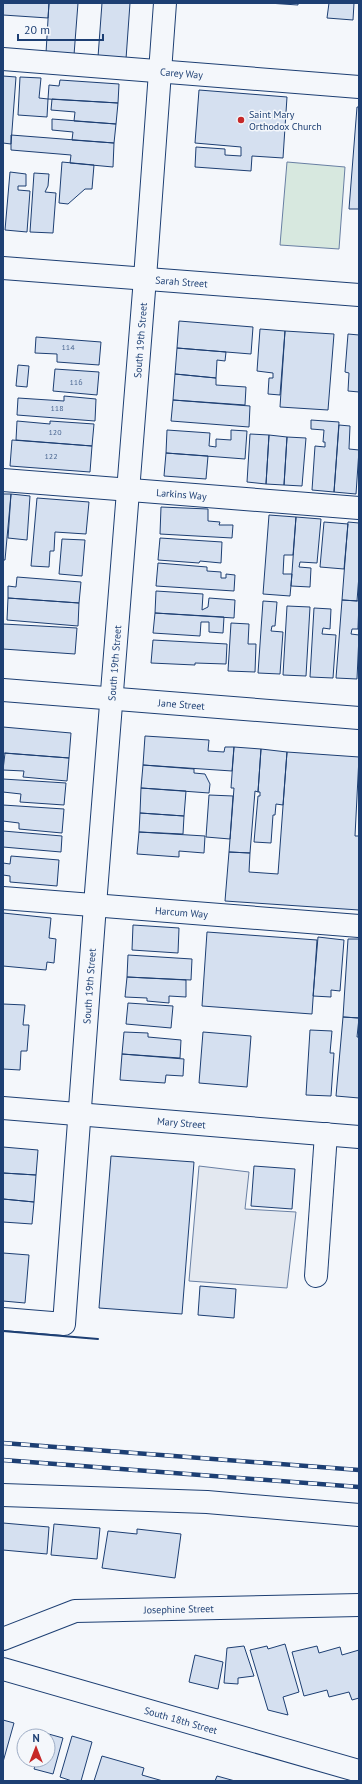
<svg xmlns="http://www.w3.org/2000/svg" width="362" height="1784" viewBox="0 0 362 1784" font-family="'PT Sans',sans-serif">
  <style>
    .green { fill: #d7e8df; stroke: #687fa3 }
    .parking { fill: #e3e8f0; stroke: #687fa3 }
    .building { fill: #d5e0f0; stroke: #1d3f73 }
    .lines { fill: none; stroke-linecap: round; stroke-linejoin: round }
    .minor-casing { stroke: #1d3f73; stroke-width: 24 }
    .major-casing { stroke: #1d3f73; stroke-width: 24 }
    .minor { stroke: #f4f7fb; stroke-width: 22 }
    .major { stroke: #f4f7fb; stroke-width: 22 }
    .rail-casing { stroke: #1d3f73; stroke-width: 4.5 }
    .rail { stroke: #f4f7fb; stroke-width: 3; stroke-dasharray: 9; stroke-linecap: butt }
    .wall { stroke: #1d3f73; stroke-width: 2 }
    .poi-dot { fill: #c62828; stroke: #f4f7fb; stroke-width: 1.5 }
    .labels { text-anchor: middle; stroke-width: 3; stroke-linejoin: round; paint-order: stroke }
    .number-label { font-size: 8px; fill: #4b6792 }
    .street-label { font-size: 10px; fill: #1d3f73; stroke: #f4f7fb }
    .poi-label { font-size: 10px; fill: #1d3f73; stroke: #f4f7fb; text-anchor: start }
  </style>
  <rect width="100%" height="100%" fill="#f4f7fb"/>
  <!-- green -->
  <path class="green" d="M 287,162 L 345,167 L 339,249 L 280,245 Z"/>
  <!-- parking -->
  <path class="parking" d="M 199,1166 L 249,1172 L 245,1209 L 296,1212 L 287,1288 L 189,1281 Z"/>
  <!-- building -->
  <path class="building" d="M 3,3 L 49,3 L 48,18 L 3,15 Z
    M 49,3 L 78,3 L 74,55 L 46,53 Z
    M 102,3 L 130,3 L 126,59 L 98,57 Z
    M 268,3 L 298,3 L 298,5 Z
    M 329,3 L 354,3 L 353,20 L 327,18 Z
    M 3,76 L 16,77 L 11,144 L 3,143 Z
    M 20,77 L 41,78 L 39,98 L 48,99 L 47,117 L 18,115 Z
    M 60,80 L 119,84 L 118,103 L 48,99 L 49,85 L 59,86 Z
    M 199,90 L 287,97 L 283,158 L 252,156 L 251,171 L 195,167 L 196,147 L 225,149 L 225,155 L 241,156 L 241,147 L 195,143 Z
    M 52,99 L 118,103 L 116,124 L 74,121 L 75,112 L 51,110 Z
    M 357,107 L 359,107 L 359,209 L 349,209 Z
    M 52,119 L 116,124 L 114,143 L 72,140 L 73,132 L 52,130 Z
    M 11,135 L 114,143 L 113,167 L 70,163 L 71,155 L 11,150 Z
    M 62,162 L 94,165 L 92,189 L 85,189 L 68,204 L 59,203 Z
    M 10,172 L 26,174 L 26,186 L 18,186 L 18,190 L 30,191 L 27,232 L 5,230 Z
    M 34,173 L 49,174 L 48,186 L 45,192 L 56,193 L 53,233 L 30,232 Z
    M 179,321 L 253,327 L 251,354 L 177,348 Z
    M 260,329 L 285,331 L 280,395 L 268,394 L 269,378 L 273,378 L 273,373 L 257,371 Z
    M 285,331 L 334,334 L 328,410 L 280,407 Z
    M 348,334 L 359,335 L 359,392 L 348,391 L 349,373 L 345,372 Z
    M 36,337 L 101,342 L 99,365 L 57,362 L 57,354 L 35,353 Z
    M 177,348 L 226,352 L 225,361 L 217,360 L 216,378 L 175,374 Z
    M 18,365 L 29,366 L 27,387 L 16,386 Z
    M 55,369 L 99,372 L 97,395 L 53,391 Z
    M 175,374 L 216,378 L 216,385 L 246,387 L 245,405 L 173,400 Z
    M 64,396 L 96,399 L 95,421 L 17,415 L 18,398 L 64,401 Z
    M 173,400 L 250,406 L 249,427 L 171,421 Z
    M 311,420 L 339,422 L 334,492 L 312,490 L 315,446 L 325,447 L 325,442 L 323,442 L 324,430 L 311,429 Z
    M 17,421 L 50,424 L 50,421 L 94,424 L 92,446 L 16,440 Z
    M 339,425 L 350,426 L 349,449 L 359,450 L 356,494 L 334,492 Z
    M 167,430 L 210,433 L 209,446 L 216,447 L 216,439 L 231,440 L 231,430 L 247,431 L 245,459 L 166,453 Z
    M 250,434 L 269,435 L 266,484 L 247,482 Z
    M 269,435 L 287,437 L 284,485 L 266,484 Z
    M 287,437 L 306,438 L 302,486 L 284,485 Z
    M 12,440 L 92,446 L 90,472 L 10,466 Z
    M 166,453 L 208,456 L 206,479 L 164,476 Z
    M 3,494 L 11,494 L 5,560 L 3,560 Z
    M 11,494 L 30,496 L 27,540 L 8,538 Z
    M 37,498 L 89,502 L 86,534 L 55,532 L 54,551 L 50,551 L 49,567 L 31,566 Z
    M 161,507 L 208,509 L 208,521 L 220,522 L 219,525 L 233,525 L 232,538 L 160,534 Z
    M 269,515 L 296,517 L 293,555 L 284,555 L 283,574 L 292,574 L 290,596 L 263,594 Z
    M 296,517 L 321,519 L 317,563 L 300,562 L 299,567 L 311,568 L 310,587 L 291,586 Z
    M 324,522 L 348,524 L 344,569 L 320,567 Z
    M 348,522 L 359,523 L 359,575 L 357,601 L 342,600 Z
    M 160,538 L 222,542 L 221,563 L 200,561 L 199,563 L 158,560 Z
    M 62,539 L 85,540 L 82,576 L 59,574 Z
    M 158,563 L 207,567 L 207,571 L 221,572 L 221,578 L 226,578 L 226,574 L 235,575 L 234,591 L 156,586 Z
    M 17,577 L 81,582 L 79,603 L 8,598 L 8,586 L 16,587 Z
    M 156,591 L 203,594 L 202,610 L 208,607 L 209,598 L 235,600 L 234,618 L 155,613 Z
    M 8,598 L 79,603 L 78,626 L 7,620 Z
    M 342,600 L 359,601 L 358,629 L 352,629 L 351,634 L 359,635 L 357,679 L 336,678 Z
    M 263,601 L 277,602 L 275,626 L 272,626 L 271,631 L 283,632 L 280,674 L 258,673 Z
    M 287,606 L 310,607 L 306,676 L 283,675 Z
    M 314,608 L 331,609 L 330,629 L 323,628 L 322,634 L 336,635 L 333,678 L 310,677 Z
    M 155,613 L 224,617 L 223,633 L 209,632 L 209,622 L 201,622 L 200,636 L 153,633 Z
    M 231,623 L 249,624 L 248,644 L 256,644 L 255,672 L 228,671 Z
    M 3,624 L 77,628 L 75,654 L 3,649 Z
    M 153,640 L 227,644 L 226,664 L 195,663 L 195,665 L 151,663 Z
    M 3,727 L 71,733 L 69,758 L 3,753 Z
    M 145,736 L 209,740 L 208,751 L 224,752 L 225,747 L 234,747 L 232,771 L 143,765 Z
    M 234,747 L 261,749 L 258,792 L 255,791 L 250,853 L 229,852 L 234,788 L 231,788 Z
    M 261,749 L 287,752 L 283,805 L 276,804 L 275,815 L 273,815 L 271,843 L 254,842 L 258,796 L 260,796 L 260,792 L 258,792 Z
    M 287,752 L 359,757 L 355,836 L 359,836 L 359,910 L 225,901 L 229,852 L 250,853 L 249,872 L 278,874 Z
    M 5,753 L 69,758 L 67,781 L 23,777 L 24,771 L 3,770 Z
    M 143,765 L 194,769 L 194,773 L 205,774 L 210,784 L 209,793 L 141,788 Z
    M 3,779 L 66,783 L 64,805 L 20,802 L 21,794 L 3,792 Z
    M 141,788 L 186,791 L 184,816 L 140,813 Z
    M 209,795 L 233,796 L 230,839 L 206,837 Z
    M 3,805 L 64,809 L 62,833 L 19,829 L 19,823 L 3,821 Z
    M 140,813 L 184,816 L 183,834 L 139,832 Z
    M 3,831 L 62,836 L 61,852 L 3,847 Z
    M 139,832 L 205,836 L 204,853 L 179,851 L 179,857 L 137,854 Z
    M 11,856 L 59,860 L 57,886 L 10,882 L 10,876 L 3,875 L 3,863 L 10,864 Z
    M 3,913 L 51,918 L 49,938 L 56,939 L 54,963 L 47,962 L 46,970 L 3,966 Z
    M 133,925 L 179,928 L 178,953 L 132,950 Z
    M 207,932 L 317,940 L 312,1014 L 202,1006 Z
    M 318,937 L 344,940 L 340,991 L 331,990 L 331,997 L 313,996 Z
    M 348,939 L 359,939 L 359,1018 L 343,1017 Z
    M 128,955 L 192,959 L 191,980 L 127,977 Z
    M 127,977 L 186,980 L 186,997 L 169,996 L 169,1003 L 147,1001 L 147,998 L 125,997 Z
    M 128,1003 L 173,1006 L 171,1028 L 126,1024 Z
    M 3,1004 L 25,1005 L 23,1025 L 29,1025 L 27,1051 L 21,1051 L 20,1070 L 3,1069 Z
    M 343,1017 L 359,1018 L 357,1037 L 359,1037 L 359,1098 L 336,1096 Z
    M 310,1030 L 332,1031 L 330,1053 L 334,1053 L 331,1096 L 306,1095 Z
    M 124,1032 L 148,1033 L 148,1037 L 181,1040 L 180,1058 L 122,1054 Z
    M 203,1032 L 251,1036 L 247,1087 L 199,1083 Z
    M 122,1054 L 184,1059 L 183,1076 L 166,1075 L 165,1083 L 120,1080 Z
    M 3,1147 L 38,1150 L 36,1175 L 3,1173 Z
    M 111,1156 L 194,1162 L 182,1314 L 99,1308 Z
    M 254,1166 L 295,1169 L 292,1209 L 251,1206 Z
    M 3,1173 L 36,1175 L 34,1202 L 3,1199 Z
    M 3,1199 L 34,1202 L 32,1224 L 3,1222 Z
    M 3,1253 L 29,1255 L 25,1303 L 3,1301 Z
    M 200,1286 L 236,1289 L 234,1318 L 198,1315 Z
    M 3,1523 L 49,1527 L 47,1554 L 3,1550 Z
    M 54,1524 L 100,1528 L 97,1559 L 51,1555 Z
    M 137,1529 L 181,1534 L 175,1578 L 102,1568 L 108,1531 L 137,1534 Z
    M 285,1644 L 299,1692 L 283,1697 L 288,1715 L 268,1710 L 250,1650 L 267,1646 L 268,1649 Z
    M 244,1646 L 254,1676 L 238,1678 L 238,1684 L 224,1683 L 227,1648 Z
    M 317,1646 L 319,1653 L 340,1647 L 342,1655 L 359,1650 L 359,1698 L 352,1700 L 349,1692 L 329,1697 L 327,1690 L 304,1696 L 292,1652 Z
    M 195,1655 L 223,1662 L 218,1689 L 189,1682 Z
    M 3,1720 L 14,1723 L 3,1762 Z
    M 45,1733 L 63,1738 L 53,1774 L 34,1769 L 37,1760 L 48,1760 L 48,1736 L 44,1736 Z
    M 72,1736 L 92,1742 L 81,1781 L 72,1781 L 60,1777 Z
    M 102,1756 L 144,1768 L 142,1775 L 163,1781 L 94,1781 Z
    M 217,1776 L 235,1781 L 215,1781 Z"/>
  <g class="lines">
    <defs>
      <g id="minor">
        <path id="s1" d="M 3,59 L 359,87"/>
        <path id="s2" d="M 3,268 L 359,295"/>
        <path id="s3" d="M 3,480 L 359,508"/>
        <path id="s4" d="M 3,690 L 359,718"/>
        <path id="s5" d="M 3,898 L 359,926"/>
        <path id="s6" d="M 3,1108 L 359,1137"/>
        <path d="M 316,1276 L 326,1134"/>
        <path id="s7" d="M 3,1319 L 64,1324 L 95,905 L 145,278 L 165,3"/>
        <path d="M 3,1495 L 207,1502 L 359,1515"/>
        <path id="s8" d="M 3,1639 L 75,1611 L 359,1605"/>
      </g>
      <g id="major">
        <path id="s9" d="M 3,1669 L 359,1771"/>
      </g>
    </defs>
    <!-- minor casing -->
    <use href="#minor" class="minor-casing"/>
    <!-- major casing -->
    <use href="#major" class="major-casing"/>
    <!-- minor -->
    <use href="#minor" class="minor"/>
    <!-- major -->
    <use href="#major" class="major"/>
    <defs>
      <path id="rail" d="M 3,1443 L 359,1470
        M 3,1460 L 359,1487"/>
    </defs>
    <!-- rail casing -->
    <use href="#rail" class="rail-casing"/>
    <!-- rail -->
    <use href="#rail" class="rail"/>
    <!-- wall -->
    <path class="wall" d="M 3,1331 L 98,1339"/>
  </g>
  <!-- markers -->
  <circle class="poi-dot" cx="241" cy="120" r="4"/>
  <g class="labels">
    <!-- number labels -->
    <g class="number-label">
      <text x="68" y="350">114</text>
      <text x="76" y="385">116</text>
      <text x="57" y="411">118</text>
      <text x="55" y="435">120</text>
      <text x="51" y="459">122</text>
    </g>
    <!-- street labels -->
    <g class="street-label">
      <text dy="4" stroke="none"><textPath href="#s1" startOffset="179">Carey Way</textPath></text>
      <text dy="4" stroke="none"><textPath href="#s2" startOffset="179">Sarah Street</textPath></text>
      <text dy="4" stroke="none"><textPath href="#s7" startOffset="1048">South 19th Street</textPath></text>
      <text dy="4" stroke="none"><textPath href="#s3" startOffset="179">Larkins Way</textPath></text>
      <text dy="4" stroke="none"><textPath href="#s7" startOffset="724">South 19th Street</textPath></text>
      <text dy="4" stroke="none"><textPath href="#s4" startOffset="179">Jane Street</textPath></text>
      <text dy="4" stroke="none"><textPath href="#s5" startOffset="179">Harcum Way</textPath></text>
      <text dy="4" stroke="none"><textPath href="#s7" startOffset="400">South 19th Street</textPath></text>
      <text dy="4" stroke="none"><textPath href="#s6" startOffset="179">Mary Street</textPath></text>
      <text dy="4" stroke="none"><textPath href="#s8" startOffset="181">Josephine Street</textPath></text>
      <text dy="4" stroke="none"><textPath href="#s9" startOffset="185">South 18th Street</textPath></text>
    </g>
    <!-- poi labels -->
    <g class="poi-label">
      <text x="249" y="118">Saint Mary<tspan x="249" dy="12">Orthodox Church</tspan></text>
    </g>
  </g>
  <!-- border -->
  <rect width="362" height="1784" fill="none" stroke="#1d3f73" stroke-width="8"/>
  <!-- north arrow -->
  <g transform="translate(36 1748)"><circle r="19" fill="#f4f7fb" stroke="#9eadc5"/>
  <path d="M0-3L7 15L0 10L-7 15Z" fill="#c62828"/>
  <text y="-6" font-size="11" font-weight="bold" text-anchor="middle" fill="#1d3f73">N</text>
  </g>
  <!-- scale -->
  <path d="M18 34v6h85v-6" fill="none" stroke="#1d3f73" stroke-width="2"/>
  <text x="24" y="34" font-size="12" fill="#1d3f73" stroke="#f4f7fb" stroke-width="3" paint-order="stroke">20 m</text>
</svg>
